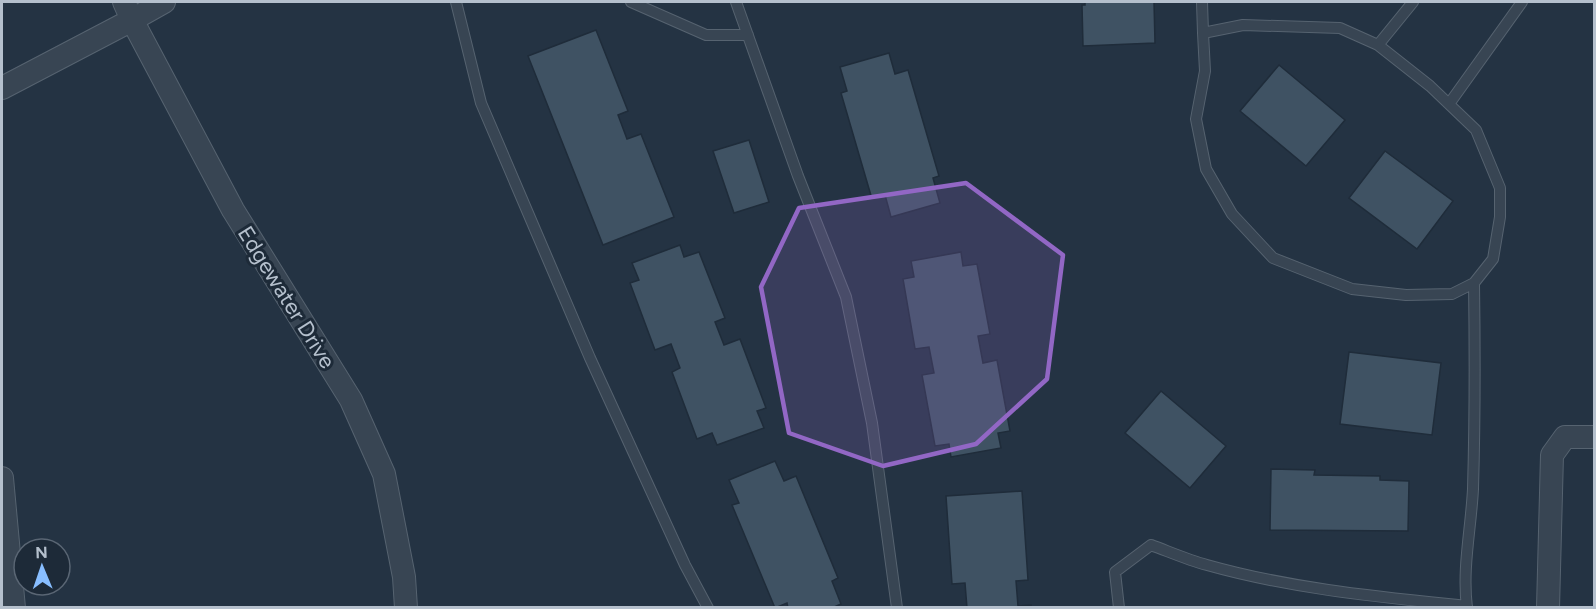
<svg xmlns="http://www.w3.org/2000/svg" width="1596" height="609" viewBox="0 0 1596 609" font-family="Figtree,sans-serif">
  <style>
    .building { fill: #3f5263; stroke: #1f2c3a; stroke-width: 1.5 }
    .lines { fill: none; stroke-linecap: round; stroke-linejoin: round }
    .lane-casing { stroke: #566370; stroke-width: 12 }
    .street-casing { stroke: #566370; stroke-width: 24 }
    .lane { stroke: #384553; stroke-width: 10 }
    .street { stroke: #384553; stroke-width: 22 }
    .marked { fill: #9267c5; fill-opacity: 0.2; stroke: #9267c5; stroke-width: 4.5; stroke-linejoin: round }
    .labels { text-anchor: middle; stroke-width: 6; stroke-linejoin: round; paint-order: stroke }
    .street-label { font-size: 22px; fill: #b5c0cd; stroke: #1d2a38 }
  </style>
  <rect width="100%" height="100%" fill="#243343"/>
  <!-- building -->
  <path class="building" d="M 1085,2 L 1154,2 L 1155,43 L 1083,46 L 1082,5 L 1085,5 Z
    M 596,30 L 628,111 L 618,115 L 627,139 L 641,134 L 674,217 L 603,245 L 528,56 Z
    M 889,53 L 895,74 L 908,70 L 939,176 L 933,178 L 940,203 L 891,217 L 885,195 L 872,199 L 841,93 L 847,91 L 840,67 Z
    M 1279,65 L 1345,120 L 1306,166 L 1240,111 Z
    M 749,140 L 769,202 L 734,213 L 713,151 Z
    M 1385,151 L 1453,201 L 1417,249 L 1349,198 Z
    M 680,245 L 684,257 L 699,252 L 725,318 L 715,322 L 724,345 L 740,339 L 766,408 L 757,411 L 764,428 L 717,445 L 712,433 L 697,439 L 672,372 L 680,368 L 671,344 L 655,350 L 630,283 L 639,280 L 632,263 Z
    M 961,252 L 963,266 L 977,264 L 990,334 L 978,336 L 983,363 L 997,360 L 1010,431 L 998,433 L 1001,448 L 951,457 L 949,444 L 935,446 L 922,375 L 934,373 L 929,347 L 915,349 L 903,279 L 914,277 L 911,261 Z
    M 1349,352 L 1441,363 L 1432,435 L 1340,424 Z
    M 1161,391 L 1226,446 L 1190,488 L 1125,433 Z
    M 775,461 L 784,481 L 796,476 L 838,578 L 832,581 L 841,604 L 832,608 L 788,608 L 787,603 L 775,608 L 732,505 L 739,503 L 729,480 Z
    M 1271,469 L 1315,470 L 1314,475 L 1380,476 L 1380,480 L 1409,481 L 1408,531 L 1270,530 Z
    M 1022,491 L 1028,580 L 1016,581 L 1018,606 L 1031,605 L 1031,608 L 967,608 L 965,583 L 952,584 L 946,496 Z"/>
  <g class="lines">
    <defs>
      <path id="lane" d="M 456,2 L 481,103 L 590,358 L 685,565 L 708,608
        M 631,2 L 706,35 L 748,35
        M 736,2 L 798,176 L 846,297 L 872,423 L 897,608
        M 1202,2 L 1203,33 L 1205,71 L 1196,119 L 1206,169 L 1232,214 L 1273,258 L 1352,289 L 1406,295 L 1452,294 L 1474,283 L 1493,259 L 1500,217 L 1500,188 L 1476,130 L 1430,86 L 1378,45 L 1340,28 L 1243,25 L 1203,33
        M 1378,45 L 1413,2
        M 1449,104 L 1522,2
        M 1119,608 L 1115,572 L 1151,545 C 1170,552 1188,560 1207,565 C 1292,589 1380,597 1467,606
        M 1467,608 C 1462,568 1471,529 1473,489 C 1475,420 1475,352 1474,283"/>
      <path id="street" d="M 124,2 L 132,20 L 233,210 L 351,400 L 384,474 L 404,577 L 406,608
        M 2,88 L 132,20 L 164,2
        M 2,478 L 14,608
        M 1548,608 L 1552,455 L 1565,437 L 1594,437"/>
    </defs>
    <!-- lane casing -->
    <use href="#lane" class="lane-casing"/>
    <!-- street casing -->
    <use href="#street" class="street-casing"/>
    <!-- lane -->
    <use href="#lane" class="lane"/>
    <!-- street -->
    <use href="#street" class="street"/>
  </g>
  <!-- marked area -->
  <path class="marked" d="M 966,183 L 1063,255 L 1047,379 L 976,444 L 883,466 L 789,433 L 761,287 L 799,208 Z"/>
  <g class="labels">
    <!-- street labels -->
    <g class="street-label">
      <text transform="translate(287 297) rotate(58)" y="8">Edgewater Drive</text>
    </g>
  </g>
  <!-- border -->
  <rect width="1596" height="609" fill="none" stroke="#b5c0cd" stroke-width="6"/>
  <!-- north arrow -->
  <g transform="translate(42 567) rotate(358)"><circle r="28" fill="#1d2a38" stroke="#5a6674" stroke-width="1.5"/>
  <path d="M0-4.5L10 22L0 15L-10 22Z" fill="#88beff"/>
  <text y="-9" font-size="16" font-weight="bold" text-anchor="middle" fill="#b5c0cd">N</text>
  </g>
</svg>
